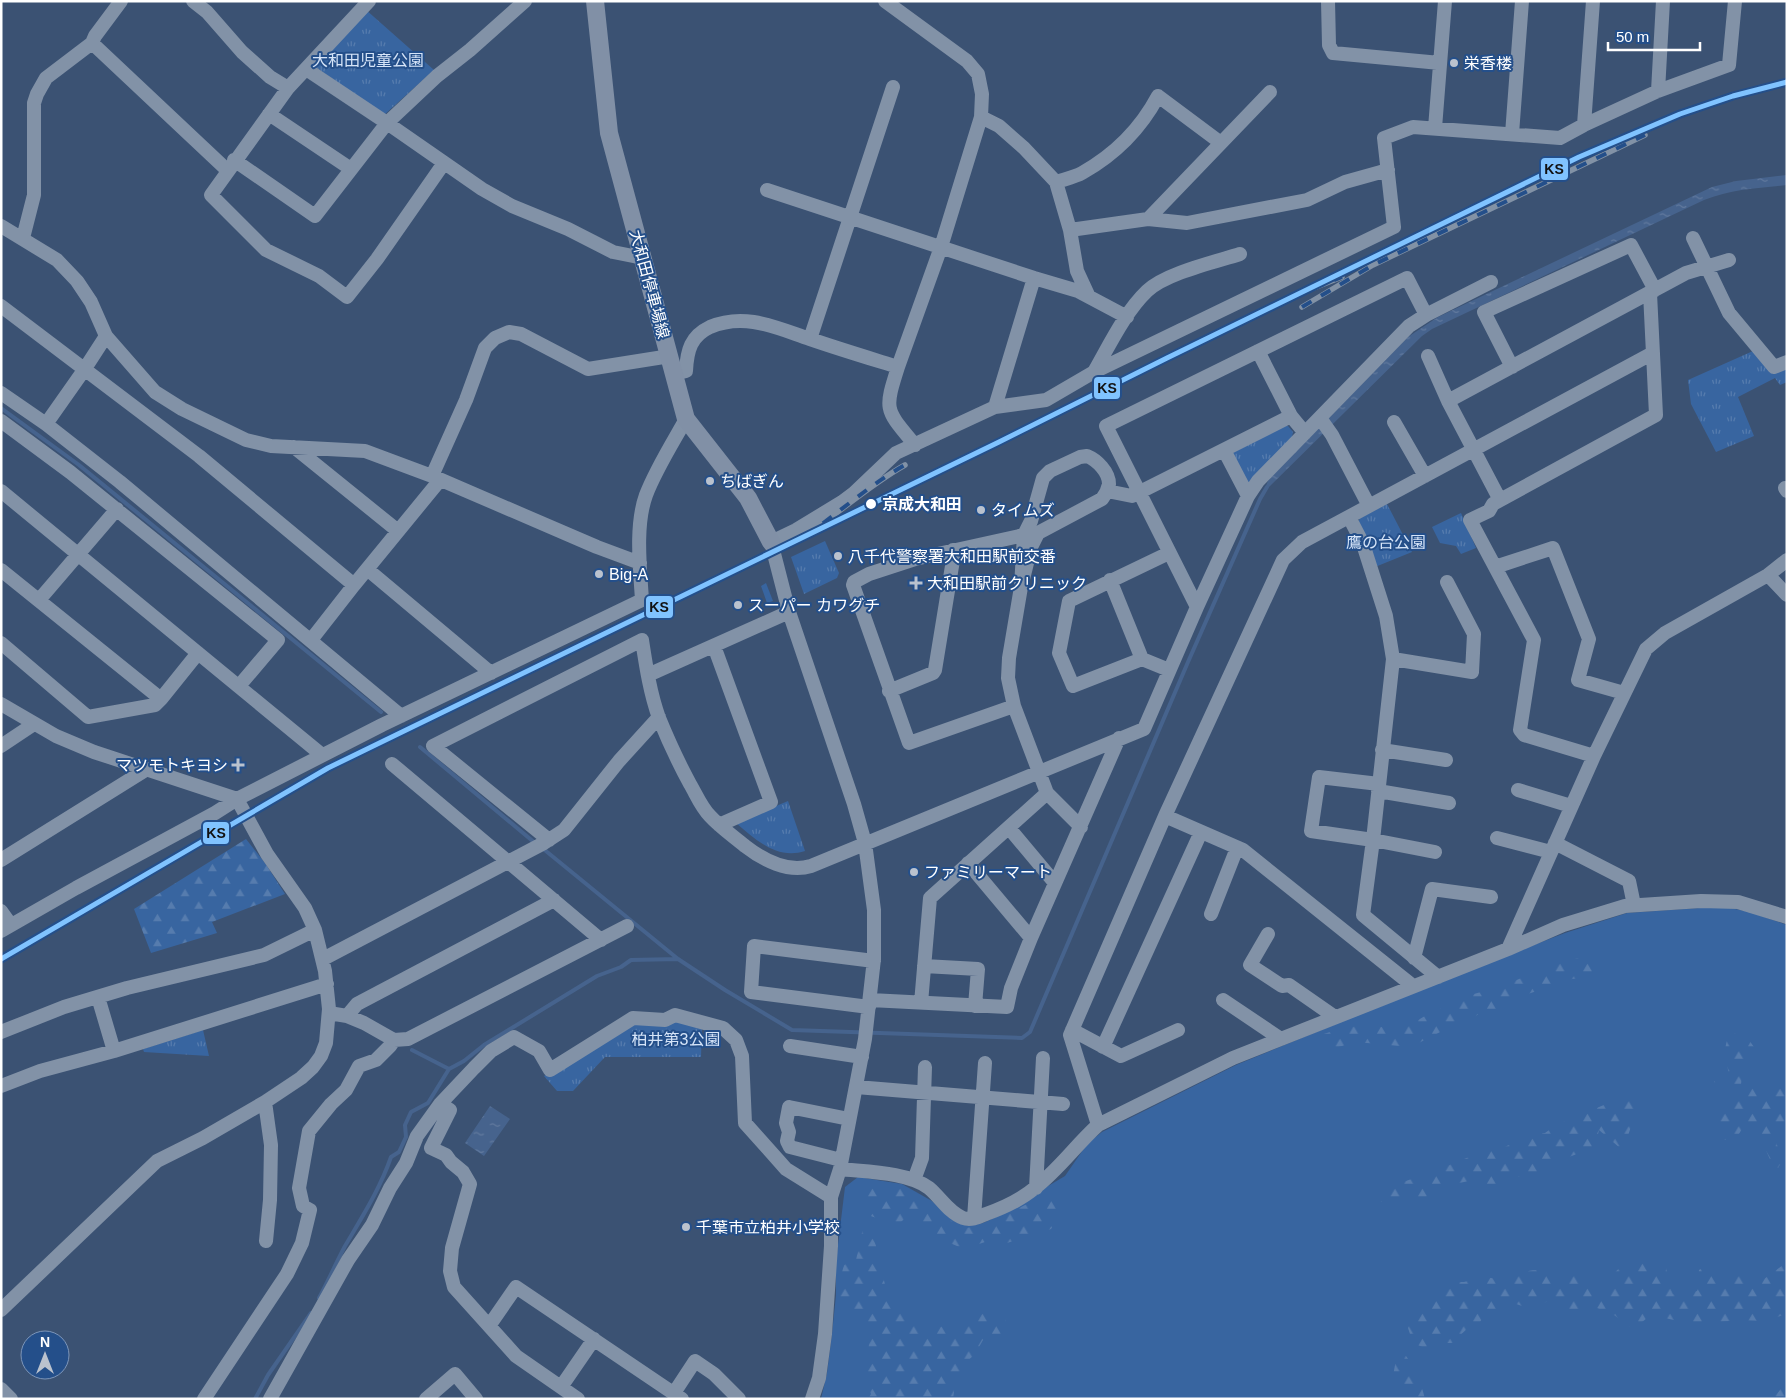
<svg xmlns="http://www.w3.org/2000/svg" width="1788" height="1400" viewBox="0 0 1788 1400" font-family="Arial,'Noto Sans JP',sans-serif">
  <style>
    .green { fill: #3865a0 }
    .forest { fill: url(#forest-firs) }
    .park { fill: url(#park-tufts) }
    .water { fill: url(#water-ripples) }
    .lines { fill: none; stroke-linecap: round; stroke-linejoin: round }
    .stream { stroke: #46638d; stroke-width: 4 }
    .minor { stroke: #8292a7; stroke-width: 14 }
    .major { stroke: #8190a6; stroke-width: 18 }
    .rail-casing { stroke: #8292a6; stroke-width: 5.5 }
    .rail { stroke: #244f8a; stroke-width: 4; stroke-dasharray: 11; stroke-linecap: butt }
    .rail-1-casing { stroke: #244f8a; stroke-width: 9 }
    .rail-1 { stroke: #80c3ff; stroke-width: 5 }
    .poi-dot { fill: #bac2ce; stroke: #244f8a; stroke-width: 2 }
    .stop-dot { fill: #fff; stroke: #244f8a; stroke-width: 2 }
    .labels { text-anchor: middle; stroke-width: 4; stroke-linejoin: round; paint-order: stroke }
    .park-label { font-size: 16px; fill: #d5e4f8; stroke: #244f8a }
    .poi-label { font-size: 16px; fill: #fff; stroke: #244f8a; text-anchor: start }
    .street-label { font-size: 16px; fill: #fff; stroke: #244f8a }
    .stop-label { font-size: 16px; font-weight: bold; fill: #fff; stroke: #244f8a; text-anchor: start }
    .line-badge { stroke: #244f8a; stroke-width: 2 }
    .pale-badge-label { font-size: 14px; text-anchor: middle; font-weight: bold; fill: #111 }
  </style>
  <defs>
    <pattern id="forest-firs" width="22" height="20" patternUnits="userSpaceOnUse" patternTransform="scale(1.25)"><rect width="22" height="20" fill="#3865a0"/><path d="M5 1l3.5 6h-7zM16 11l3.5 6h-7z" fill="#567cae"/></pattern>
    <pattern id="park-tufts" width="24" height="20" patternUnits="userSpaceOnUse" patternTransform="scale(1.25)"><rect width="24" height="20" fill="#3865a0"/><path d="M3 7l-1-3M5 7V3M7 7l1-3M15 17l-1-3M17 17v-4M19 17l1-3" fill="none" stroke="#567cae"/></pattern>
    <pattern id="water-ripples" width="26" height="14" patternUnits="userSpaceOnUse" patternTransform="scale(1.25)"><rect width="26" height="14" fill="#46638d"/><path d="M2 4q2-2 4 0t4 0M15 11q2-2 4 0t4 0" fill="none" stroke="#627a9e"/></pattern>
  </defs>
  <rect width="100%" height="100%" fill="#3b5273"/>
  <!-- green -->
  <path class="green" d="M 766,583 L 773,601 L 767,603 L 761,586 Z
    M 1700,908 L 1730,908 L 1750,912 L 1787,925 L 1787,1399 L 821,1399 L 827,1373 L 832,1334 L 836,1295 L 836,1261 L 845,1187 L 858,1177 L 902,1184 L 932,1201 L 954,1221 L 968,1226 L 983,1223 L 996,1217 L 1065,1176 L 1087,1144 L 1102,1132 L 1236,1065 L 1443,980 L 1565,933 L 1627,913 Z"/>
  <!-- forest -->
  <path class="forest" d="M 246,839 L 265,863 L 285,894 L 212,922 L 217,933 L 151,953 L 134,909 Z
    M 1588,957 L 1598,965 L 1589,977 L 1572,979 L 1525,995 L 1502,1008 L 1483,1011 L 1461,1026 L 1448,1028 L 1411,1047 L 1356,1042 L 1328,1050 L 1317,1049 L 1318,1036 C 1348,1025 1369,1022 1399,1031 L 1425,1016 L 1470,995 L 1496,988 L 1568,960 Z
    M 1731,1033 L 1746,1036 L 1754,1047 L 1743,1069 L 1741,1084 C 1749,1086 1754,1085 1762,1085 C 1773,1085 1772,1090 1787,1087 L 1787,1133 L 1774,1135 L 1782,1161 L 1778,1168 L 1772,1164 L 1761,1139 L 1745,1124 L 1734,1142 L 1723,1139 L 1719,1116 L 1732,1101 L 1733,1088 L 1714,1082 L 1717,1072 L 1722,1078 L 1729,1076 C 1727,1060 1721,1047 1731,1033 Z
    M 1633,1096 L 1648,1109 L 1633,1120 L 1627,1139 L 1620,1148 L 1599,1130 L 1595,1147 L 1556,1162 L 1534,1174 L 1511,1178 L 1503,1186 L 1483,1186 L 1474,1180 L 1459,1183 L 1441,1192 L 1419,1199 L 1397,1199 L 1380,1202 L 1382,1194 L 1400,1183 L 1435,1171 L 1481,1152 L 1503,1148 L 1524,1137 L 1545,1133 L 1556,1125 L 1623,1097 Z
    M 873,1184 L 899,1185 L 919,1195 L 954,1223 L 967,1228 L 997,1220 L 1025,1205 L 1051,1199 L 1063,1210 L 1051,1229 L 1007,1243 L 991,1240 L 964,1249 L 943,1240 L 920,1222 L 906,1217 L 894,1229 L 885,1221 L 865,1214 L 867,1193 Z
    M 863,1228 L 872,1229 L 890,1306 L 924,1325 L 946,1327 L 964,1322 L 987,1312 L 1008,1310 L 1003,1333 L 997,1335 L 987,1333 L 975,1354 L 961,1367 L 960,1380 L 952,1383 L 954,1392 L 953,1399 L 868,1399 L 871,1394 C 861,1375 872,1351 868,1331 C 867,1325 864,1321 862,1316 L 840,1313 L 838,1287 L 844,1265 L 856,1260 Z
    M 1787,1262 L 1787,1314 L 1765,1321 L 1740,1320 L 1719,1322 L 1706,1327 L 1651,1315 L 1633,1329 L 1614,1315 L 1597,1308 L 1575,1318 L 1547,1301 L 1535,1310 L 1516,1304 L 1505,1310 L 1487,1311 L 1480,1322 L 1470,1326 L 1452,1343 L 1445,1343 L 1427,1349 L 1413,1343 L 1408,1328 L 1409,1318 L 1431,1294 L 1457,1282 L 1464,1282 L 1483,1277 L 1507,1280 C 1517,1272 1538,1266 1550,1274 C 1552,1275 1553,1278 1555,1280 C 1565,1281 1568,1276 1574,1276 C 1589,1276 1590,1296 1610,1287 C 1611,1284 1611,1278 1613,1275 C 1622,1260 1652,1263 1666,1265 L 1668,1281 L 1673,1294 L 1697,1291 C 1701,1284 1698,1278 1699,1270 L 1706,1266 L 1727,1278 C 1741,1274 1751,1275 1764,1279 Z
    M 1397,1354 L 1406,1356 C 1416,1369 1421,1383 1425,1399 L 1402,1399 L 1393,1376 Z
    M 1787,1382 L 1787,1399 L 1772,1399 Z"/>
  <!-- park -->
  <path class="park" d="M 365,9 L 434,70 L 384,115 L 314,66 Z
    M 1753,351 L 1787,368 L 1787,382 L 1780,385 L 1775,378 L 1738,397 L 1754,436 L 1716,452 L 1691,404 L 1688,380 Z
    M 1285,426 L 1288,426 L 1293,432 L 1292,437 L 1254,479 L 1246,484 L 1230,454 Z
    M 1387,504 L 1412,552 L 1375,567 L 1357,524 L 1360,518 Z
    M 1461,513 L 1476,548 L 1461,554 L 1456,546 L 1440,543 L 1432,527 Z
    M 825,541 L 839,573 L 837,578 L 804,594 L 791,557 Z
    M 788,801 L 805,851 C 777,860 756,840 736,823 Z
    M 673,1019 L 702,1026 L 701,1057 L 605,1057 L 573,1091 L 557,1091 L 544,1076 L 635,1022 Z
    M 203,1030 L 209,1056 L 144,1052 L 143,1049 Z"/>
  <!-- water -->
  <path class="water" d="M 1787,175 L 1787,185 C 1759,188 1731,189 1704,200 L 1432,329 L 1422,336 L 1263,493 L 1268,481 L 1273,475 L 1408,337 L 1438,317 L 1712,187 L 1736,181 Z
    M 490,1106 L 510,1119 L 484,1156 L 465,1143 Z"/>
  <g class="lines">
    <!-- stream -->
    <path class="stream" d="M 1,408 L 79,465 L 381,712
      M 420,747 L 535,843
      M 541,847 L 678,959 L 725,990 L 792,1030 L 1022,1038 L 1030,1032 L 1188,662 L 1260,499 L 1267,487
      M 412,1050 L 449,1069
      M 319,1298 C 328,1281 336,1263 345,1246 C 362,1217 380,1189 391,1157 L 399,1152 L 406,1137 L 405,1125 L 411,1112 L 428,1103 L 449,1069 L 464,1061 L 484,1045 L 597,976 L 621,967 L 631,960 L 678,959
      M 255,1399 L 268,1375 L 311,1313"/>
    <!-- minor -->
    <path class="minor" d="M 193,1 L 207,12 L 242,52 L 270,77 L 288,88
      M 369,1 L 288,88 L 211,195 L 266,250 L 319,276 L 347,297 L 377,259 L 444,163
      M 885,1 L 967,61 L 978,74 L 982,94 L 981,117 L 941,247 L 898,367
      M 1328,1 L 1329,45 L 1333,53 L 1440,63
      M 92,43 L 227,170
      M 306,69 L 387,123 L 482,189 L 512,206 L 568,229 L 613,252 L 643,258
      M 1658,91 L 1663,1
      M 269,114 L 351,169
      M 981,117 L 999,126 L 1024,148 L 1056,182 L 1070,230 L 1077,271 L 1089,297
      M 1584,125 L 1593,1
      M 1435,128 L 1445,1
      M 1512,134 L 1522,1
      M 234,160 L 315,216 L 387,123 L 437,76 L 470,50 L 525,1
      M 1056,182 C 1065,179 1075,177 1082,173 C 1114,155 1141,128 1158,96 L 1221,143
      M 767,190 L 1034,278 L 1078,291 L 1127,317
      M 1148,219 L 1270,92
      M 1,226 L 57,260 L 77,281 L 91,302 L 106,336 L 155,392 L 182,409 L 246,440 L 271,446 L 365,451 L 432,476 L 597,547 L 640,563
      M 1070,230 L 1148,219 L 1187,223 L 1307,200 L 1345,182 L 1388,170
      M 23,238 L 34,195 L 34,103 L 37,94 L 46,78 L 92,43 L 95,36 L 121,1
      M 1693,238 L 1729,313 L 1774,367 L 1787,362
      M 1,306 L 199,456 L 354,585
      M 810,339 L 893,87
      M 1258,351 L 1291,416 L 1305,433
      M 1428,356 L 1448,401 L 1500,500
      M 1512,367 L 1484,312 L 1631,245 L 1655,290
      M 1094,372 C 1109,346 1125,312 1147,291 C 1166,273 1215,262 1240,254
      M 674,374 L 686,371 C 687,350 691,336 710,327 C 745,312 777,328 810,339 C 839,349 869,358 898,367 C 884,411 885,409 915,445
      M 1,393 L 46,424 L 120,482 L 401,716
      M 1448,401 L 1686,273 L 1729,260
      M 995,407 L 1034,278
      M 1320,418 L 1332,435 L 1369,506
      M 1,421 L 70,472 L 278,640 L 239,686
      M 1394,422 L 1425,476
      M 46,424 L 84,370 L 106,336
      M 294,447 L 398,531
      M 1224,450 L 1248,496
      M 1087,456 C 1097,460 1109,472 1109,484 C 1108,489 1105,495 1102,499 L 1038,533 L 1031,547 L 1021,587 L 1024,535 L 1031,521 L 1043,478 L 1050,471 L 1080,457 Z
      M 432,476 L 466,400 L 485,348 L 495,338 L 509,332 L 521,334 L 588,369 L 670,356
      M 1785,488 L 1787,491
      M 1,491 L 322,755
      M 1107,491 L 1132,496 L 1291,416
      M 1349,517 L 1363,544 L 1386,616 L 1393,659 L 1373,840 L 1363,915 L 1438,977
      M 1169,553 L 1069,601 L 1059,653 L 1073,686 L 1142,659 L 1169,670
      M 1495,567 L 1553,548 L 1589,639 L 1578,680 L 1624,693
      M 367,569 L 491,673
      M 1,570 L 161,699 L 198,653
      M 1768,575 L 1787,595
      M 1110,580 L 1142,659
      M 39,600 L 117,509
      M 1197,607 L 1106,426 L 1407,278 L 1426,315
      M 311,640 L 354,585 L 440,480
      M 1,643 L 88,717 L 155,705 L 161,699
      M 714,646 L 771,802 L 719,825
      M 1393,659 L 1472,672 L 1474,634 L 1447,582
      M 648,675 L 789,612
      M 889,691 L 933,673 L 935,670 L 953,560 L 953,550
      M 1,704 L 56,736 L 94,752 L 237,799 L 267,854 L 305,908 L 315,930 L 325,971 L 329,1009 L 326,1043 L 321,1056 L 313,1067 L 301,1078 L 265,1102 L 203,1138 L 157,1161 L 1,1310
      M 1014,706 L 909,743 L 853,585 L 854,582 L 869,574 L 915,559 L 1024,535
      M 1,746 L 34,724
      M 1382,750 L 1446,760
      M 1594,756 L 1524,735 L 1520,730 L 1534,640 L 1470,520 L 1489,511 L 1493,504 L 1656,415 L 1650,293
      M 392,764 L 601,940
      M 1379,784 L 1319,777 L 1311,831 L 1373,840 L 1435,852
      M 1518,790 L 1571,806
      M 1378,791 L 1449,803
      M 1047,793 L 1081,827
      M 1165,816 L 1243,850 L 1413,986
      M 1009,828 L 1055,883
      M 1497,838 L 1551,852
      M 549,840 L 433,746 L 642,640 C 646,666 650,693 659,718 C 668,740 678,762 690,784 C 696,794 701,807 710,816 C 720,827 733,836 745,846 C 763,860 788,873 811,866 L 1144,729 L 1197,607 L 1248,496 L 1258,481 L 1409,326 L 1426,315 L 1491,282
      M 1555,843 L 1629,881 L 1634,905
      M 1,860 L 147,769
      M 968,863 L 1031,938
      M 1,911 L 11,925
      M 1211,914 L 1237,848
      M 1,931 L 76,888 L 215,813 L 237,799 L 382,725 L 642,600 C 640,568 635,525 646,495 C 656,469 672,444 686,419
      M 1268,934 L 1250,965 L 1282,986 L 1289,985 L 1335,1017
      M 1508,949 L 1594,756 L 1646,649 L 1665,633 L 1768,575 L 1787,560
      M 1414,958 L 1432,889 L 1491,897
      M 323,959 L 544,843 L 564,830 L 619,761 L 659,717
      M 924,966 L 978,969 L 975,1006
      M 98,997 L 114,1051
      M 870,1000 L 1007,1007 L 1011,988 L 1031,938 L 1119,738
      M 1223,1000 L 1281,1039
      M 921,1003 L 930,898 L 1047,793 L 1014,706 L 1008,678 L 1009,658 L 1021,587
      M 869,1007 L 751,992 L 754,946 L 874,961
      M 329,1013 L 347,1016 L 364,1023 L 394,1040 L 408,1039 L 627,926
      M 347,1016 L 357,1004 L 554,900
      M 1072,1030 L 1121,1056 L 1178,1030
      M 1,1032 L 64,1007 L 127,988 L 264,955 L 315,930
      M 790,1046 L 862,1057
      M 1103,1047 L 1201,832
      M 1,1086 L 40,1071 L 114,1051 L 327,984
      M 856,1087 L 1063,1104
      M 265,1102 L 271,1145 L 270,1200 L 266,1241
      M 440,1104 L 450,1110 L 431,1148 L 446,1155 L 451,1162 L 463,1172 L 470,1184 L 452,1248 L 450,1271 L 454,1287 L 516,1356 L 578,1399
      M 1098,1125 L 1070,1035 L 1165,816 L 1283,560 L 1302,542 L 1653,353
      M 841,1160 L 790,1147 L 787,1141 L 789,1132 L 786,1123 L 789,1107 L 849,1119
      M 840,1169 C 866,1172 907,1172 929,1188 C 940,1197 949,1213 963,1218 C 971,1221 979,1217 986,1214 C 1003,1208 1022,1199 1036,1187 C 1059,1169 1076,1145 1098,1125 L 1233,1058 L 1508,949 L 1563,925 L 1625,906 L 1701,901 L 1738,902 L 1787,917
      M 914,1180 L 922,1158 L 925,1067
      M 1036,1188 L 1043,1058
      M 974,1218 L 985,1063
      M 489,1326 L 516,1287 L 682,1399
      M 561,1387 L 594,1339
      M 1,1389 L 11,1399
      M 674,1393 L 695,1361 L 714,1374 L 739,1399
      M 204,1399 L 287,1274 L 302,1243 L 310,1210 L 303,1206 L 299,1188 L 309,1131 L 331,1104 L 346,1090 L 359,1066 L 376,1060 L 390,1046 L 394,1040
      M 270,1399 L 348,1260 L 372,1225 L 390,1188 L 406,1163 L 417,1136 L 440,1104 L 474,1068 L 491,1051 L 514,1037 L 539,1051 L 550,1070 L 633,1018 L 665,1020 L 675,1015 L 723,1028 L 736,1040 L 742,1056 L 745,1123 L 786,1169 L 831,1197
      M 426,1399 L 455,1374 L 476,1399
      M 812,1399 L 819,1378 L 825,1334 L 831,1246 L 831,1197 L 840,1169 L 865,1039 L 874,959 L 874,910 L 865,843 L 854,804 L 789,612 L 771,542 L 796,530 L 842,502 L 854,493 L 896,453 L 995,407 L 1046,400 L 1094,372 L 1394,227 L 1384,138 L 1413,127 L 1560,138 L 1584,125 L 1658,91 L 1729,65 L 1735,1"/>
    <!-- major -->
    <path class="major" d="M 595,1 L 609,133 L 686,419 L 748,498 L 771,542"/>
    <defs>
      <path id="rail" d="M 1293,296 L 1342,277
        M 1302,307 L 1373,265 L 1645,135
        M 805,536 C 839,513 869,485 905,465"/>
    </defs>
    <!-- rail casing -->
    <use href="#rail" class="rail-casing"/>
    <!-- rail -->
    <use href="#rail" class="rail"/>
    <defs>
      <path id="rail-1" d="M 1,959 L 328,768 L 999,442 L 1167,358 L 1579,157 L 1680,114 L 1733,96 L 1787,82"/>
    </defs>
    <!-- rail-1 casing -->
    <use href="#rail-1" class="rail-1-casing"/>
    <!-- rail-1 -->
    <use href="#rail-1" class="rail-1"/>
  </g>
  <!-- markers -->
  <g class="poi-dot">
    <circle cx="1454" cy="63" r="5"/>
    <circle cx="710" cy="481" r="5"/>
    <circle cx="981" cy="510" r="5"/>
    <circle cx="838" cy="556" r="5"/>
    <circle cx="599" cy="574" r="5"/>
    <path d="M913.5 575.5h5v5h5v5h-5v5h-5v-5h-5v-5h5z"/>
    <circle cx="738" cy="605" r="5"/>
    <path d="M235.5 757.5h5v5h5v5h-5v5h-5v-5h-5v-5h5z"/>
    <circle cx="914" cy="872" r="5"/>
    <circle cx="686" cy="1227" r="5"/>
  </g>
  <circle class="stop-dot" cx="871" cy="504" r="6"/>
  <g class="labels">
    <!-- park labels -->
    <g class="park-label">
      <text x="368" y="66">大和田児童公園</text>
      <text x="1386" y="548">鷹の台公園</text>
      <text x="676" y="1045">柏井第3公園</text>
    </g>
    <!-- poi labels -->
    <g class="poi-label">
      <text x="1464" y="69">栄香楼</text>
      <text x="720" y="487">ちばぎん</text>
      <text x="991" y="516">タイムズ</text>
      <text x="848" y="562">八千代警察署大和田駅前交番</text>
      <text x="609" y="580">Big-A</text>
      <text x="927" y="589">大和田駅前クリニック</text>
      <text x="748" y="611">スーパー カワグチ</text>
      <text x="228" y="771" text-anchor="end">マツモトキヨシ</text>
      <text x="924" y="878">ファミリーマート</text>
      <text x="696" y="1233">千葉市立柏井小学校</text>
    </g>
    <!-- street labels -->
    <g class="street-label">
      <text transform="translate(650 284) rotate(75)" y="6">大和田停車場線</text>
    </g>
    <!-- stop labels -->
    <g class="stop-label">
      <text x="882" y="510">京成大和田</text>
    </g>
  </g>
  <g class="line-badge">
    <rect x="1540" y="157" width="29" height="24" rx="5" fill="#80c3ff"/>
    <rect x="1093" y="376" width="28" height="24" rx="5" fill="#80c3ff"/>
    <rect x="645" y="595" width="29" height="24" rx="5" fill="#80c3ff"/>
    <rect x="202" y="821" width="28" height="24" rx="5" fill="#80c3ff"/>
  </g>
  <g class="pale-badge-label">
    <text x="1554" y="174">KS</text>
    <text x="1107" y="393">KS</text>
    <text x="659" y="612">KS</text>
    <text x="216" y="838">KS</text>
  </g>
  <!-- border -->
  <rect width="1788" height="1400" fill="none" stroke="#ffffff" stroke-width="5"/>
  <!-- north arrow -->
  <g transform="translate(45 1355)"><circle r="24" fill="#244f8a" stroke="#7c95b9"/>
  <path d="M0-4L9 19L0 12L-9 19Z" fill="#bac2ce"/>
  <text y="-8" font-size="14" font-weight="bold" text-anchor="middle" fill="#ffffff">N</text>
  </g>
  <!-- scale -->
  <path d="M1608 42v8h92v-8" fill="none" stroke="#ffffff" stroke-width="2.5"/>
  <text x="1616" y="42" font-size="15" fill="#ffffff" stroke="#244f8a" stroke-width="4" paint-order="stroke">50 m</text>
</svg>
